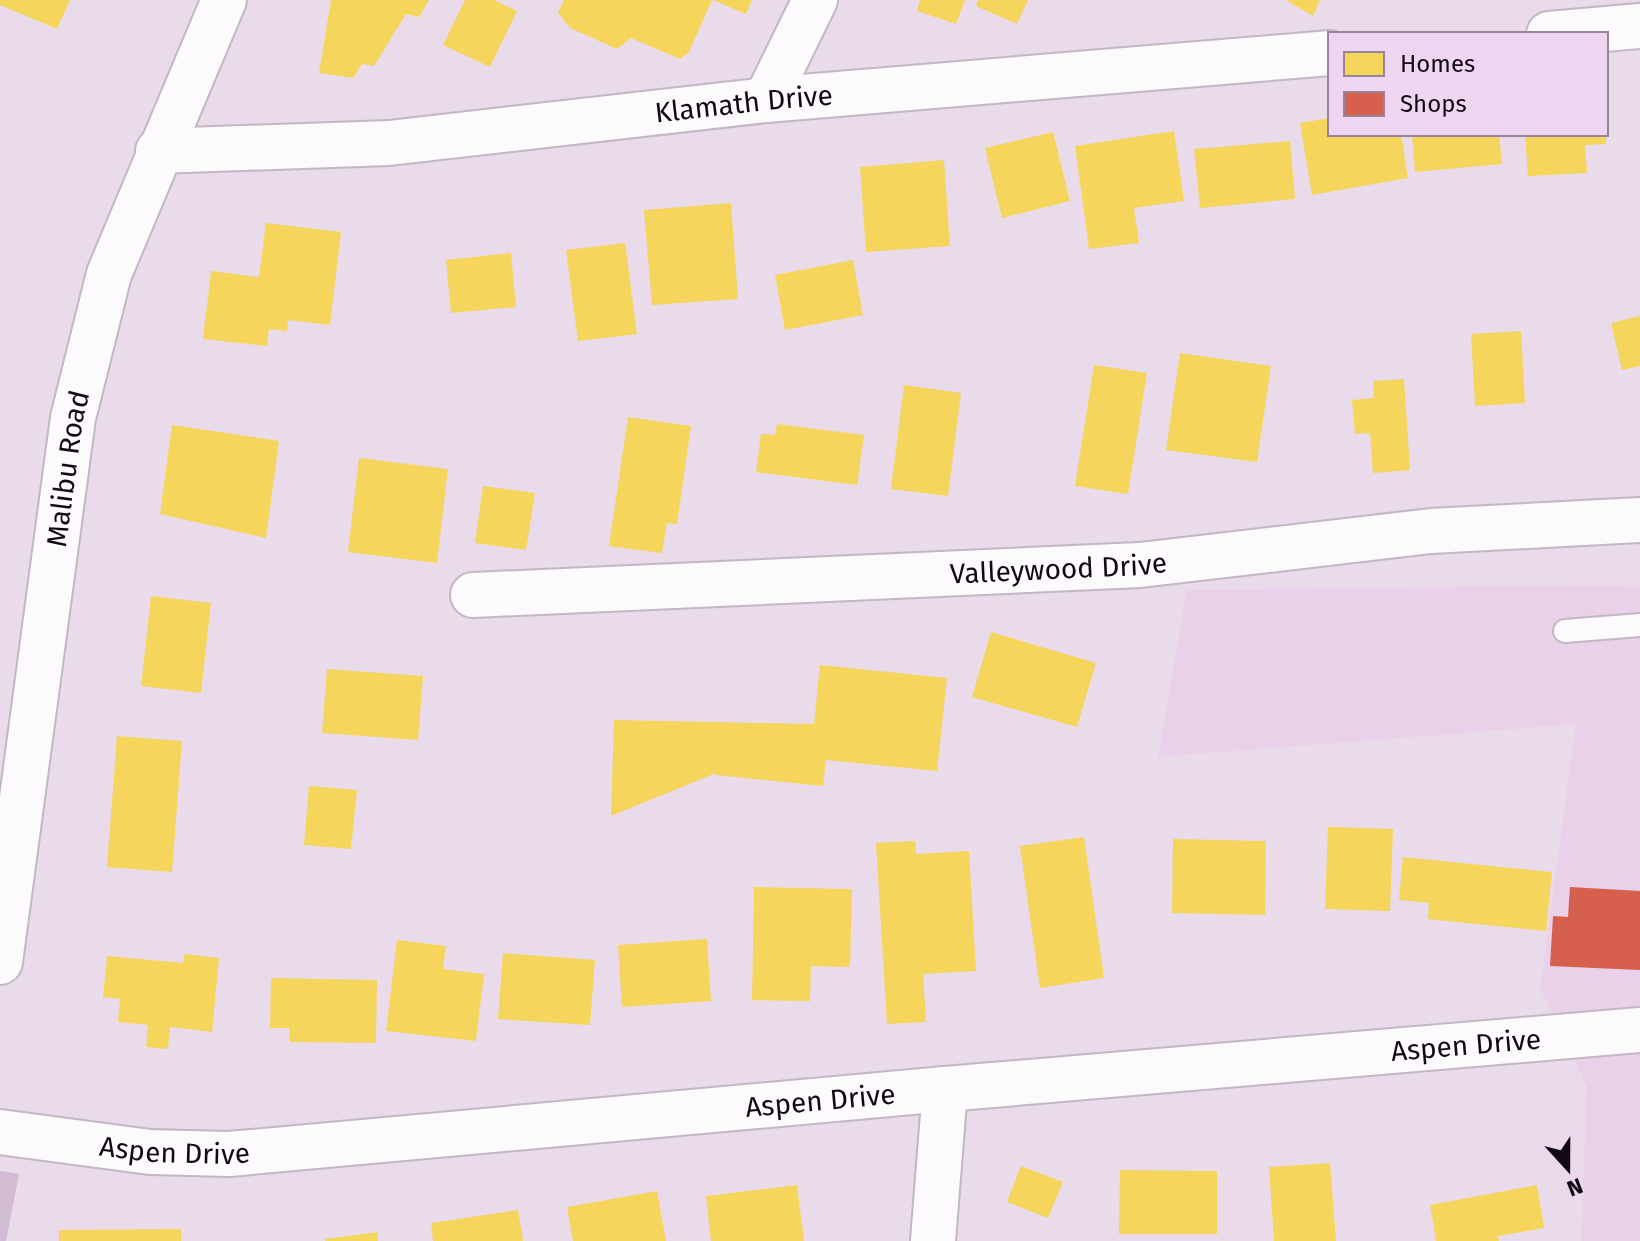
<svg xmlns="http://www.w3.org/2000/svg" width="1640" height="1241" viewBox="0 0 1640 1241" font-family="'Fira Sans',sans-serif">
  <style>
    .built { fill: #e8d1e9 }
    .forest { fill: #d1bcd3 }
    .homes { fill: #f6d55c }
    .shops { fill: #d6604d }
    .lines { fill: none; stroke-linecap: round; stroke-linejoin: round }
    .service-casing { stroke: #c2b7c3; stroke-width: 26 }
    .minor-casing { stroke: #c2b7c3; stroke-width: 48 }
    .service { stroke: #fcfafc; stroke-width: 22 }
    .minor { stroke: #fcfafc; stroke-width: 44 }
    .labels { text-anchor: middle; stroke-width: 8; stroke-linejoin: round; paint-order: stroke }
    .street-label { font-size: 28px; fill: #120a13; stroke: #eed5f0 }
  </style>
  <rect width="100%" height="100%" fill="#e9dbea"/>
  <!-- built -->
  <path class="built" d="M 1640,585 L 1640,1241 L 1581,1241 L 1587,1087 L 1540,989 L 1576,724 L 1158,757 L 1187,590 Z"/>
  <!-- forest -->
  <path class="forest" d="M 0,1171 L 19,1174 L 6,1241 L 0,1241 Z"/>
  <!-- homes -->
  <path class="homes" d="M 0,0 L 70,0 L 57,29 L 0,5 Z
    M 331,0 L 429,0 L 419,17 L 406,14 L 374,66 L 362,64 L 353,78 L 319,73 Z
    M 465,0 L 494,0 L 517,11 L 490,67 L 443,45 Z
    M 564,0 L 712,0 L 689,52 L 680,59 L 631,38 L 617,49 L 570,28 L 558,13 Z
    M 713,0 L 752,0 L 746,14 Z
    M 920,0 L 965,0 L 956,24 L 917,11 Z
    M 978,0 L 1028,0 L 1017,24 L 976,6 Z
    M 1286,0 L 1320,0 L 1313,16 Z
    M 1330,118 L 1330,134 L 1401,134 L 1408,178 L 1312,195 L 1300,123 Z
    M 1174,131 L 1184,201 L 1134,208 L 1139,243 L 1089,249 L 1075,146 Z
    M 1053,132 L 1070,201 L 1002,218 L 985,148 Z
    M 1412,134 L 1499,134 L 1502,164 L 1415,172 Z
    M 1525,134 L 1606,134 L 1606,144 L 1585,145 L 1587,173 L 1528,176 Z
    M 1290,141 L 1295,199 L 1200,208 L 1194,149 Z
    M 944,160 L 950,246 L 866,252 L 860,167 Z
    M 731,203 L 738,299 L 652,305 L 644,210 Z
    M 266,223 L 341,232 L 330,325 L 288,320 L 287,331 L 269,329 L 267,346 L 203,339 L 211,271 L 259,277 Z
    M 625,243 L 637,334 L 578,341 L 566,250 Z
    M 511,253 L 516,307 L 451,313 L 446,260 Z
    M 853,260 L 863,315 L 785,330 L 775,275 Z
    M 1640,316 L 1640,366 L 1622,370 L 1611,323 Z
    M 1521,331 L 1525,403 L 1475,406 L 1471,334 Z
    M 1180,353 L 1271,366 L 1257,462 L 1166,450 Z
    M 1094,365 L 1147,373 L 1128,494 L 1075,486 Z
    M 1404,379 L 1410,470 L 1373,473 L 1370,433 L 1355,434 L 1352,400 L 1374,398 L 1373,381 Z
    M 904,385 L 961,393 L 948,496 L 891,489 Z
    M 628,417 L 691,426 L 677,524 L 667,523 L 662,553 L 609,546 Z
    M 777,424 L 864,435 L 857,485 L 756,472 L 761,434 L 775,435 Z
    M 172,425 L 279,441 L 266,538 L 160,514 Z
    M 359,458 L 448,469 L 437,563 L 348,552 Z
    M 483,486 L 535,493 L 526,550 L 475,543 Z
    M 151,596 L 211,603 L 201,693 L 141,686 Z
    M 991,632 L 1096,663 L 1077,727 L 972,697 Z
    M 820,665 L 947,678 L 937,771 L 826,760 L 823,786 L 716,775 L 716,773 L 611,816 L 614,720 L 814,724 Z
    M 327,669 L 423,676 L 418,740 L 322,733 Z
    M 117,736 L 182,741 L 172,872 L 107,867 Z
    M 309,786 L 357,790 L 351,849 L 304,845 Z
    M 1328,827 L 1393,829 L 1390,911 L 1325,909 Z
    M 1084,837 L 1104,978 L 1040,988 L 1020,846 Z
    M 1173,839 L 1266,841 L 1265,915 L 1172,913 Z
    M 915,841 L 916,854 L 969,851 L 976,971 L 923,974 L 926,1022 L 887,1024 L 876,843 Z
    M 1403,857 L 1552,872 L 1546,931 L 1428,919 L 1429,903 L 1399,900 Z
    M 754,887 L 852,889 L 850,967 L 811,966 L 810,1001 L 752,1000 Z
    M 707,939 L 711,1001 L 622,1007 L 618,945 Z
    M 397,940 L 446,946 L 443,969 L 484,974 L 476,1041 L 386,1031 Z
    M 503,953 L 595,960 L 590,1025 L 498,1019 Z
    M 184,954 L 219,958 L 212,1032 L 170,1027 L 168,1049 L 146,1047 L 148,1025 L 118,1022 L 120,999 L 103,997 L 107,956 L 183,963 Z
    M 271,978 L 377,980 L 376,1043 L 290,1042 L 289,1028 L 270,1028 Z
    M 1330,1163 L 1336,1241 L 1274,1241 L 1269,1167 Z
    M 1021,1166 L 1063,1182 L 1048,1218 L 1007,1202 Z
    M 1120,1170 L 1217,1171 L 1217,1234 L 1119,1234 Z
    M 797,1185 L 804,1241 L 711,1241 L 706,1196 Z
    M 1537,1185 L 1544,1228 L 1498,1236 L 1499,1241 L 1436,1241 L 1430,1205 Z
    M 657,1191 L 666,1241 L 573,1241 L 567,1207 Z
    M 518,1210 L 523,1241 L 433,1241 L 431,1223 Z
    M 181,1229 L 181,1241 L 59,1241 L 59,1230 Z
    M 377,1232 L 378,1241 L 325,1241 L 325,1239 Z"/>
  <!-- shops -->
  <path class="shops" d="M 1570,887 L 1640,891 L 1640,970 L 1550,966 L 1553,916 L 1568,917 Z"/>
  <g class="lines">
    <defs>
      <path id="service" d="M 1565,631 L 1640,625"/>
      <g id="minor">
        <path d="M 1549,34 L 1640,26"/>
        <path d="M 766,100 L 815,0"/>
        <path id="s1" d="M 158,151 L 389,143 L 766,100 L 1330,53"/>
        <path id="s2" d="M 473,595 L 1140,565 L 1431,531 L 1640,520"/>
        <path id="s3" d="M 0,962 L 73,418 L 109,274 L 224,0"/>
        <path id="s4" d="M 0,1132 L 150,1152 L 229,1154 L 945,1089 L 1640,1030"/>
        <path d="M 933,1241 L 945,1089"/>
      </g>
    </defs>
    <!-- service casing -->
    <use href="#service" class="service-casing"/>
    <!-- minor casing -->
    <use href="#minor" class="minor-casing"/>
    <!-- service -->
    <use href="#service" class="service"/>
    <!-- minor -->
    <use href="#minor" class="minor"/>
  </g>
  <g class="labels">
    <!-- street labels -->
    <g class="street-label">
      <text dy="10" stroke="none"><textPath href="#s1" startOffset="588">Klamath Drive</textPath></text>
      <text dy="10" stroke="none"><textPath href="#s3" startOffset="498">Malibu Road</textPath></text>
      <text dy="10" stroke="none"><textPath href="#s2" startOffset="586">Valleywood Drive</textPath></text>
      <text dy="10" stroke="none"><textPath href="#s4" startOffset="1472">Aspen Drive</textPath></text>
      <text dy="10" stroke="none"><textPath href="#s4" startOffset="824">Aspen Drive</textPath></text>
      <text dy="10" stroke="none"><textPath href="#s4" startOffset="176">Aspen Drive</textPath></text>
    </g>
  </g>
  <!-- legend -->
  <rect x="1328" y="32" width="280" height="104" fill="#eed5f0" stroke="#968498" stroke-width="2"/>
  <rect x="1344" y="52" width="40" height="24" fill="#f6d55c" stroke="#968498" stroke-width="2"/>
  <text x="1400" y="72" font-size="24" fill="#120a13">Homes</text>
  <rect x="1344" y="92" width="40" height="24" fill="#d6604d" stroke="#968498" stroke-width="2"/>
  <text x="1400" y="112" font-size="24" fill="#120a13">Shops</text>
  <!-- north arrow -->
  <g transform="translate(1568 1169) rotate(159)" stroke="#eed5f0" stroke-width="6" paint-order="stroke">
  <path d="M0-6L14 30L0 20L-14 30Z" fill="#120a13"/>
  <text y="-12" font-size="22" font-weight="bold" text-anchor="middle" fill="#120a13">N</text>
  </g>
</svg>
